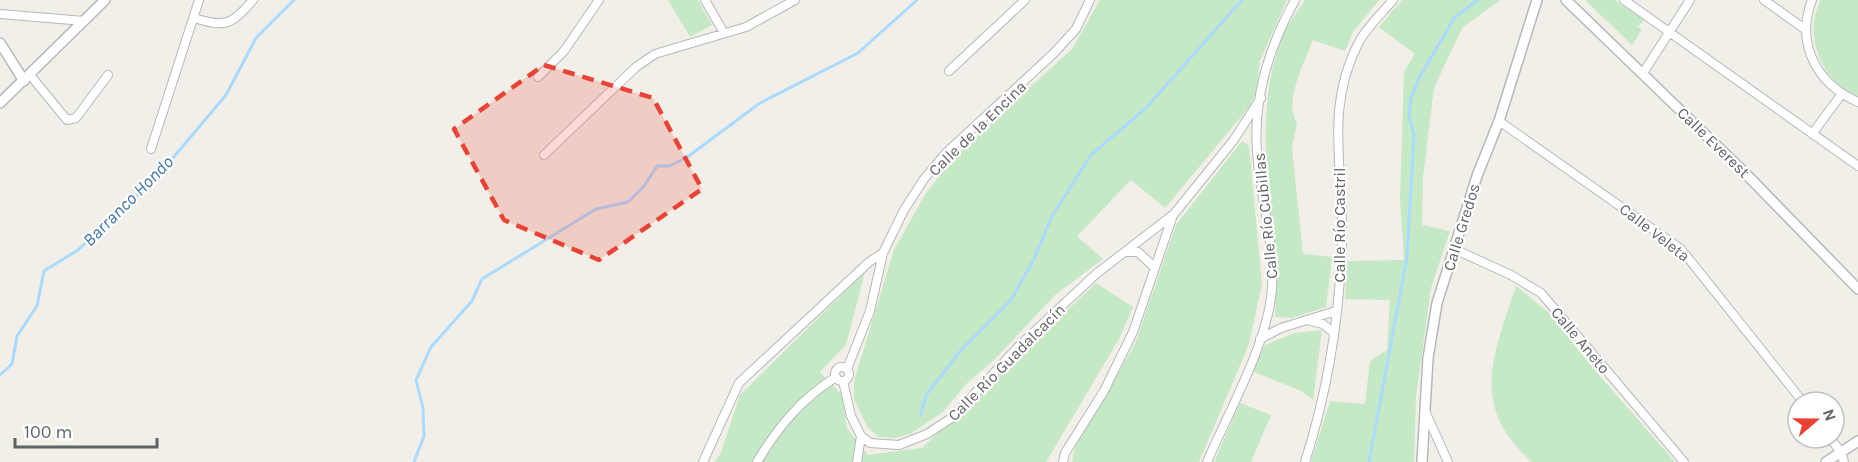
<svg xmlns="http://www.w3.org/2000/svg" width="1858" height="462" viewBox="0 0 1858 462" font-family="Karla,sans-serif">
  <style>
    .green { fill: #c5e8c5 }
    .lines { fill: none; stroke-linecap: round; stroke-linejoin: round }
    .stream { stroke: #aadaff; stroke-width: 3 }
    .minor-casing { stroke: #b5b8bc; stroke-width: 10 }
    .tertiary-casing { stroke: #b5b8bc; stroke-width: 12 }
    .minor { stroke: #fff; stroke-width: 8 }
    .tertiary { stroke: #fff; stroke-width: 9 }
    .marked { fill: #ea4335; fill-opacity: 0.2; stroke: #ea4335; stroke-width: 4.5; stroke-dasharray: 12 8; stroke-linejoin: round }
    .labels { text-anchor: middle; stroke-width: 4.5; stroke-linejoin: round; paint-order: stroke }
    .street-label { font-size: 16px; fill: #5f6368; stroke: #fff }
    .water-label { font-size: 18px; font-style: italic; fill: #4174aa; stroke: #fff }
  </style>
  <rect width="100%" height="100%" fill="#f1efe8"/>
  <!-- green -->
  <path class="green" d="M 668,0 L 698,0 L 712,25 L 690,37 Z
    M 1100,0 L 1287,0 L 1260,61 L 1256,92 L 1250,106 L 1165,208 L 1131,180 L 1077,236 L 1103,259 L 1055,295 L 993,361 L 966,384 L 943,412 L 910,434 L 895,438 L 879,437 L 868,428 L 854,399 L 854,381 L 894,250 L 926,193 L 954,157 L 1072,49 Z
    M 1305,0 L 1379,0 L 1353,32 L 1345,51 L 1313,40 C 1305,60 1283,104 1297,123 L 1292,148 L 1303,254 L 1332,257 L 1326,307 L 1292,318 L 1275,317 C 1279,223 1247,126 1283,35 C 1288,23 1298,11 1305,0 Z
    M 1402,0 L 1500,0 L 1462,28 L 1434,88 L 1423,177 L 1422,225 L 1450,231 L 1431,288 L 1416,396 L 1414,462 L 1311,462 L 1330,401 L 1365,404 L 1370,361 L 1387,350 L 1390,300 L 1345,299 L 1347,261 L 1404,260 L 1400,200 L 1404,72 L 1415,54 L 1379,27 Z
    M 1585,0 L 1615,0 L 1644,20 L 1638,27 L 1642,30 L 1632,45 Z
    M 1821,0 L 1858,0 L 1858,96 C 1822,83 1802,34 1821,0 Z
    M 1242,141 L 1249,146 L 1262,284 L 1249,344 L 1199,462 L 1072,462 L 1075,447 L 1135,344 L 1176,225 Z
    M 865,272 L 846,345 L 820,372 L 842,395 L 847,428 L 868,455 L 922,448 L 1096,283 L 1133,307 L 1119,339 L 1046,462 L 714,462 L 720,455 L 740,395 Z
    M 1516,286 L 1549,313 L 1598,374 L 1675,462 L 1532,462 C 1468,406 1494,354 1516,286 Z
    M 1322,330 L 1313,400 L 1301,391 L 1252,371 L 1265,345 L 1295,333 Z
    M 1240,403 L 1271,415 L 1251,462 L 1214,462 Z"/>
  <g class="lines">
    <!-- stream -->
    <path class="stream" d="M 0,375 L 12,364 L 17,336 L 37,306 L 44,271 L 78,250 L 156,178 L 226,95 L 256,38 L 294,0
      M 921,414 L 926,395 L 962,349 L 1011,300 L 1034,259 L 1052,216 L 1091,155 L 1146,108 L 1242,0
      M 414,462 L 424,436 L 423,408 L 416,380 L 431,347 L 472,301 L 482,279 L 596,209 L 628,202 L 644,186 L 657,166 L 669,166 L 686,158 L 760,103 L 858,53 L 917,0
      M 1369,462 L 1407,257 L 1414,135 L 1409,115 L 1411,98 L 1420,76 L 1455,17 L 1478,0"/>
    <defs>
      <path id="minor" d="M 705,0 L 724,33
        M 1624,0 L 1858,166
        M 1764,0 L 1806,30
        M 1812,0 C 1795,44 1817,84 1858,102
        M 0,14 L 84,21
        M 194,18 C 226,28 231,25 253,0
        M 949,71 L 1025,0
        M 1643,73 L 1690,0
        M 30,75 L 67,120 L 76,118 L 108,75
        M 538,77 L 564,51 L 599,0
        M 1499,121 L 1681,249 L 1803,402
        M 1812,134 L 1841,95
        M 151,149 L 199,0
        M 544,155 L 636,67 L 655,54 L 746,27 L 795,0
        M 1454,249 L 1511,275 L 1541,293 L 1684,462
        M 1127,252 L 1138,252 L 1154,267
        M 1311,321 L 1323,324 L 1334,333
        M 1260,339 L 1281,328 L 1336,311
        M835 374a7 7 0 1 1 14 0a7 7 0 1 1-14 0Z
        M 847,369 L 870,311 L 883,253 L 904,210 L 924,179 L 946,153 L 1054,53 L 1076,29 L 1090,0
        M 843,381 L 851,416 L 861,436 L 870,443 L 899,445 L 927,434 L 953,417 L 1019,346 L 1096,274 L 1174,214 L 1233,141 L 1261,98
        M 1425,411 L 1448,462
        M 1830,438 L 1841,452 L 1844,462
        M 703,462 L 739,383 L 869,262 L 883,253
        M 757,462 C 778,427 801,399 836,377
        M 857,462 L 861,436
        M 1063,462 L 1065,453 L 1104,391 L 1133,332 L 1173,215
        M 1207,462 C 1228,413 1269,341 1272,288 C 1275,243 1260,197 1257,152 C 1253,98 1269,47 1295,0
        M 1305,462 C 1328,390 1340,314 1342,239 C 1344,168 1324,109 1359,42 C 1367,27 1382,13 1393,0"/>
      <path id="tertiary" d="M 1566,0 L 1745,173 L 1858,289
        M 0,43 L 24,81
        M 0,103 L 105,0
        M 1422,462 L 1428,358 L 1437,303 L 1477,176 L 1499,121 L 1537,0
        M 1826,462 L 1858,441"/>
    </defs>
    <!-- minor casing -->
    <use href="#minor" class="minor-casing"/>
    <!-- tertiary casing -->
    <use href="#tertiary" class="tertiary-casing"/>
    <!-- minor -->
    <use href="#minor" class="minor"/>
    <!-- tertiary -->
    <use href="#tertiary" class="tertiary"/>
  </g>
  <!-- marked area -->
  <path class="marked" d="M 544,65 L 653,98 L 702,189 L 599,260 L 504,220 L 454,129 Z"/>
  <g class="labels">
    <!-- street labels -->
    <g class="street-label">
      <text transform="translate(977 128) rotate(-44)" y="6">Calle de la Encina</text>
      <text transform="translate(1714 142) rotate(44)" y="6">Calle Everest</text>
      <text transform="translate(1265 216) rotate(-96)" y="6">Calle Río Cubillas</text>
      <text transform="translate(1339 225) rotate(-90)" y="6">Calle Río Castril</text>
      <text transform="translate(1461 227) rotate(-73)" y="6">Calle Gredos</text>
      <text transform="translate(1655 232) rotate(38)" y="6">Calle Veleta</text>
      <text transform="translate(1581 340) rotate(50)" y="6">Calle Aneto</text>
      <text transform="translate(1006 362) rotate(-45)" y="6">Calle Río Guadalcacín</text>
    </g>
    <!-- water labels -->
    <g class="water-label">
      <text transform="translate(128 201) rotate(-45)" y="6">Barranco Hondo</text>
    </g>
  </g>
  <!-- north arrow -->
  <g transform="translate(1816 420) rotate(70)"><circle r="28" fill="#ffffff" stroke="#bfc1c3" stroke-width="1.5"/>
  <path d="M0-4.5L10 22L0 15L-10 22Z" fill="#ea4335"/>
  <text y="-9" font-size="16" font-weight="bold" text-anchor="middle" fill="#5f6368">N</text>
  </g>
  <!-- scale -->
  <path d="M15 438v9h142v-9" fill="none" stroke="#5f6368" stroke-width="3"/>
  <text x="24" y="438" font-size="18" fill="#5f6368" stroke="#ffffff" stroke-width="4.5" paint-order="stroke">100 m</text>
</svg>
